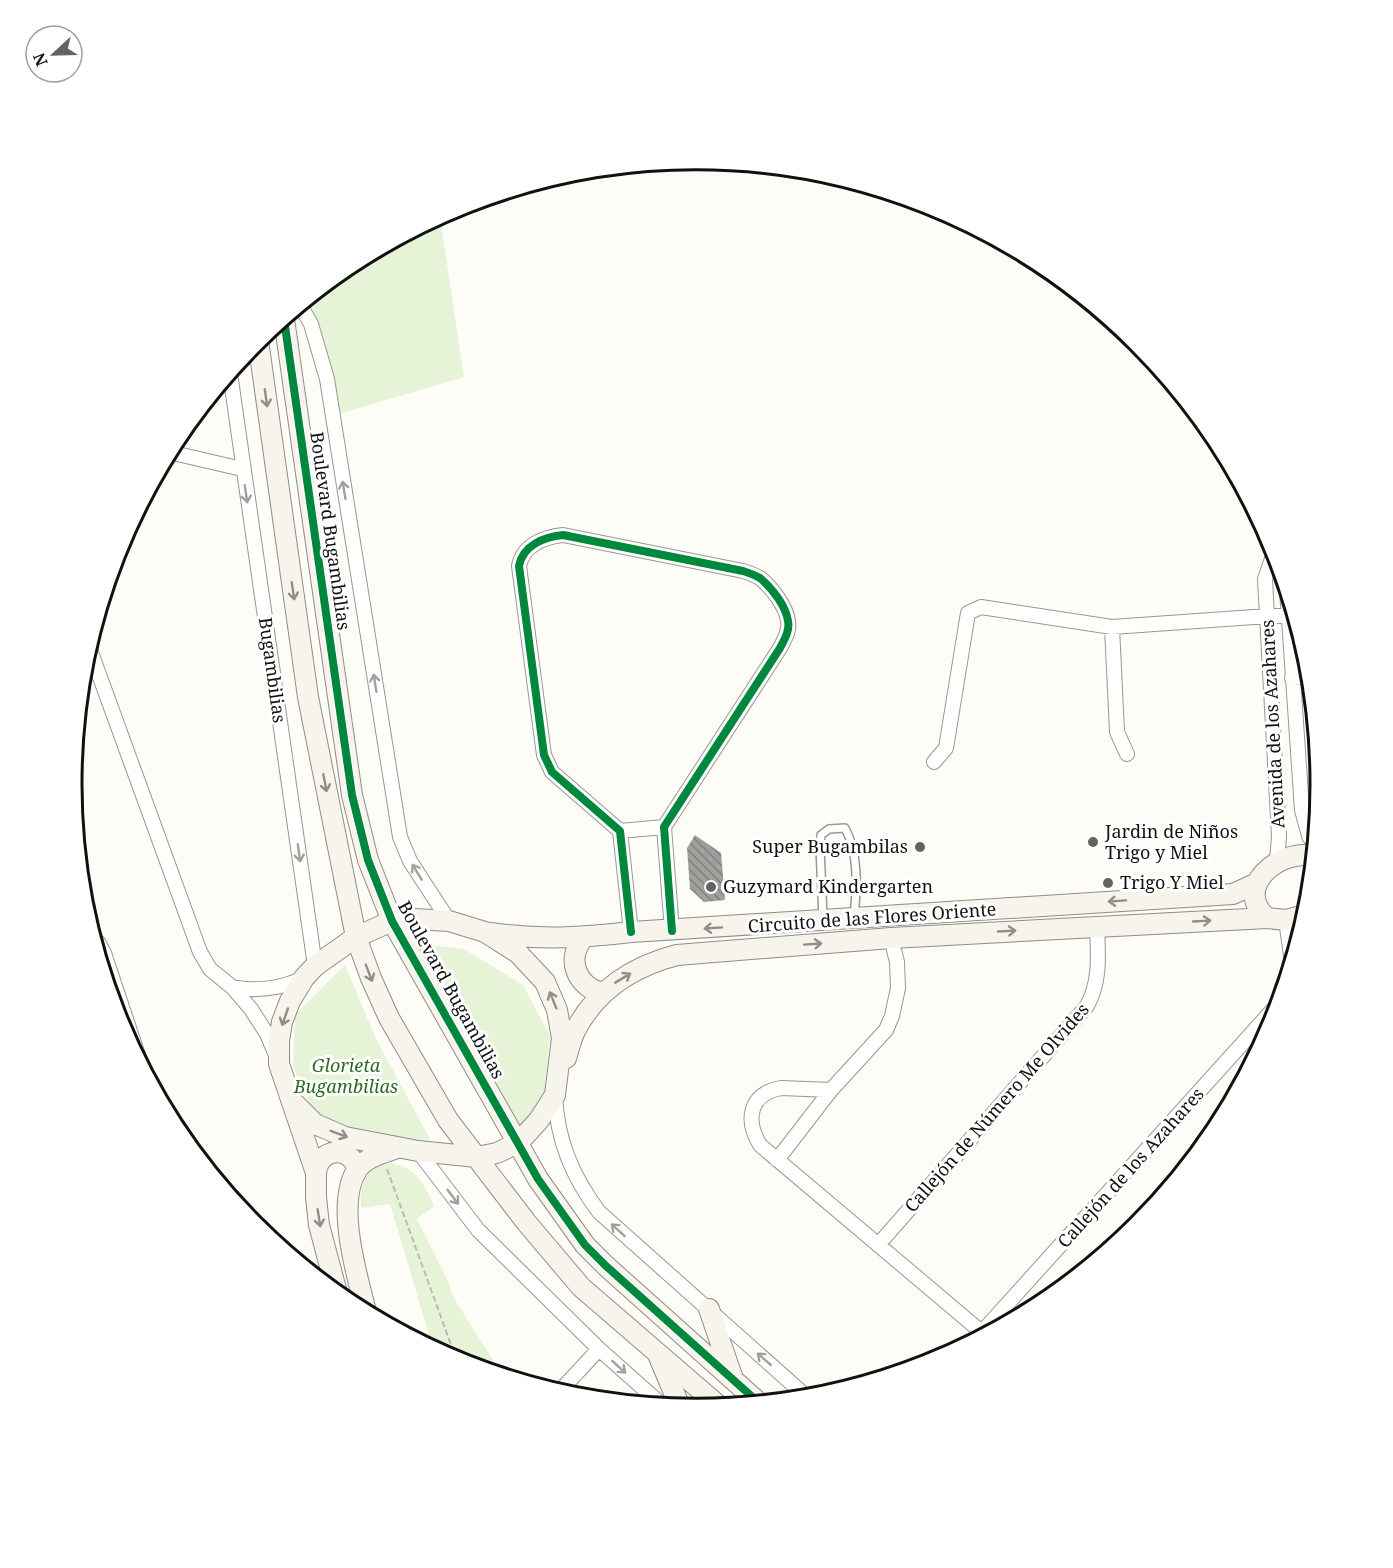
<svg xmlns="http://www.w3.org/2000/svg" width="1393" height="1568" viewBox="0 0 1393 1568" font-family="'Noto Serif',serif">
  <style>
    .grass { fill: #e7f3d7 }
    .building { fill: url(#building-back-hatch) }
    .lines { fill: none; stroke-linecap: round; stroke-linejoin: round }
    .lane-casing { stroke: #979795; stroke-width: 10 }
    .street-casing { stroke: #979795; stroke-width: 16 }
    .secondary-casing { stroke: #8e8d8b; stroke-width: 22 }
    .path { stroke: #b9b9b8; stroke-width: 2; stroke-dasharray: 6 3; stroke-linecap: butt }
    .lane { stroke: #fffffe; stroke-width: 7 }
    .street { stroke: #fffffe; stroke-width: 14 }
    .secondary { stroke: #f6f4eb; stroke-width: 20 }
    .cycleway-casing { stroke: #fff; stroke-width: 11 }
    .cycleway { stroke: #00873e; stroke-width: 8 }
    .oneway { stroke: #8f8e89 }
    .oneway2 { stroke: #a0a09f }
    .poi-dot { fill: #646362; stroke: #fff; stroke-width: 2 }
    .labels { text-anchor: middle; stroke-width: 6; stroke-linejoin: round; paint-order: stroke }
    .street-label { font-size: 18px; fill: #111; stroke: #fff }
    .poi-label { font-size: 18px; fill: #111; stroke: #fff; text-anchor: start }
    .park-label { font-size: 18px; font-style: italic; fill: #2f6b1f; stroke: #fff }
    .rim { fill: none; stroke: #111; stroke-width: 3 }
  </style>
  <defs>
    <pattern id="building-back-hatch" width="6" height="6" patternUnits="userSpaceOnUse" patternTransform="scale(1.5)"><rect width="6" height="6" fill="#a19f9c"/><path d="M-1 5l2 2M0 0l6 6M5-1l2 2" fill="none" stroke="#82807e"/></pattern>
  </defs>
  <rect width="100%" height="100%" fill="#fdfcf7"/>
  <!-- grass -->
  <path class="grass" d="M 440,217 L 464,377 L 339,414 L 321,328 L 305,301 L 350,265 Z
    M 413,943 L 464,949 L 523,985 L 550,1036 L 544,1100 L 520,1130 Z
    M 345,965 L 377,1041 L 430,1139 L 414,1142 L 347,1128 L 312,1110 L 293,1067 L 295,1015 Z
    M 386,1163 C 412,1163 425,1183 434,1206 L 417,1219 L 449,1283 L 452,1295 L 493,1360 L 488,1370 L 457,1361 L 433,1348 L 390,1204 L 361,1208 C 360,1186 364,1170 386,1163 Z"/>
  <!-- building -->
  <path class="building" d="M 695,835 L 721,853 L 725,900 L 704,902 L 690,889 L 687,848 Z"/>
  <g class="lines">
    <defs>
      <path id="lane" d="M 823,918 L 820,847 L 821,835 L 829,829 L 845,828 C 859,854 857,888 854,916"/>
      <path id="street" d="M 300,305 L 311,324 L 327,379 L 400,837 L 410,861 L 449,921
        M 230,373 L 315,966
        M 169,452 L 242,469
        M 1275,550 L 1265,579 L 1279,837 L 1277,861
        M 1287,590 L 1302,810 L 1309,836 L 1315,845
        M 1112,627 L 1117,732 L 1127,754
        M 89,647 L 200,952 L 210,969 L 232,987 L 251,1009 L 267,1034 L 276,1055
        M 1292,678 L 1311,677
        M 934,762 L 946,748 L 968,613 L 981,607 L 1112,627 L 1268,616 L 1288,616
        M 620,831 L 664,827
        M 1286,920 L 1292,963
        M 631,932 L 620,831 L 552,772 L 544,755 L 519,566 C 523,545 544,537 563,535 L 743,571 C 749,573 755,575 760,578 C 772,588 786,606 788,621 C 790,631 784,640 780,648 L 664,827 L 672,931
        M 94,940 L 98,942 L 104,953 L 141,1064
        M 232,987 C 258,992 280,989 304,978
        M 831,1090 L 781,1088 C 749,1094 745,1120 760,1145 L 985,1335
        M 555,1095 C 557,1140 572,1176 599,1212 L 808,1398
        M 418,1151 L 478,1230 L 599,1349 L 662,1405
        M 777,1160 L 831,1090 L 886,1030 L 892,1016 L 898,988 L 897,962 L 891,938
        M 878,1245 L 1087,1006 C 1101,980 1098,955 1097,926
        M 982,1332 L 1279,1003
        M 559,1392 L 599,1349"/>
      <path id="secondary" d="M 284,319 L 352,795 L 368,860 L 392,921 L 538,1179 L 585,1245 L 606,1266 L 758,1402
        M 258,340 L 308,697 L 356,937 L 371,978 L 389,1018 L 448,1120 L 526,1222 L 581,1287 L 719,1406
        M 1306,915 L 1286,920 L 1267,918 C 1232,888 1279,848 1314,856
        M 490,933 C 540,940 581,938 631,932 L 1233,894 L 1257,883
        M 583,938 C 566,959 576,986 602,993
        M 566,1058 C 569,1049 571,1039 575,1031 C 596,990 634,966 677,955 L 891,938 L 1267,918
        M 292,1101 L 315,1124 L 345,1137 L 418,1151 L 477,1157 L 497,1153 L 519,1142 L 539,1120 L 555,1095 L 562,1038 L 557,1010 L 545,982 L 518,953 L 485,932 L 449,921 L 415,919 L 392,921 L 356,937 L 315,966 L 304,978 L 290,1001 L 282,1022 L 279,1041 L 279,1064 L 316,1173 L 316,1197 L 319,1225 L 337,1293
        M 316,1173 C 319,1148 349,1145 357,1168
        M 709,1309 L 733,1379
        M 366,1312 C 357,1275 335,1204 357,1170 C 365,1157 384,1153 397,1148
        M 659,1357 L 680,1407"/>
    </defs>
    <!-- lane casing -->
    <use href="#lane" class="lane-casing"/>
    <!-- street casing -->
    <use href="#street" class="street-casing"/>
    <!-- secondary casing -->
    <use href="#secondary" class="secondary-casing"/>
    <!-- path -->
    <path class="path" d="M 387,1169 L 457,1361"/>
    <!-- lane -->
    <use href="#lane" class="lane"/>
    <!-- street -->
    <use href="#street" class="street"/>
    <!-- secondary -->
    <use href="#secondary" class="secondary"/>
    <defs>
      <path id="cycleway" d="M 284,319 L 352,795 L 368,860 L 392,921 L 538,1179 L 585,1245 L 606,1266 L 758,1402
        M 631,932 L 620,831 L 552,772 L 544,755 L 519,566 C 523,545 544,537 563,535 L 743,571 C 749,573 755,575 760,578 C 772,588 786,606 788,621 C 790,631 784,640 780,648 L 664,827 L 672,931"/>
    </defs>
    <!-- cycleway casing -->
    <use href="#cycleway" class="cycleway-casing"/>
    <!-- cycleway -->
    <use href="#cycleway" class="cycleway"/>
  </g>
  <!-- one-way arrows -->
  <defs><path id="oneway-shaft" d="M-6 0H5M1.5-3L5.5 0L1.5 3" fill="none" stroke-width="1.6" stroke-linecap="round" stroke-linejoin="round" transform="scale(1.5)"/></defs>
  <g class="oneway">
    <use href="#oneway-shaft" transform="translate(266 398) rotate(82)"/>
    <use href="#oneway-shaft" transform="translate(293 591) rotate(82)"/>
    <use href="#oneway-shaft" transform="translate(325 783) rotate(79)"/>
    <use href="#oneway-shaft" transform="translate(1117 901) rotate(176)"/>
    <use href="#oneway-shaft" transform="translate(1202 921) rotate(-3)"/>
    <use href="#oneway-shaft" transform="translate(713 928) rotate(176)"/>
    <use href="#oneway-shaft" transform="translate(1007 931) rotate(-3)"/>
    <use href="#oneway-shaft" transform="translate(813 944) rotate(-4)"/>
    <use href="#oneway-shaft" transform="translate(369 973) rotate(69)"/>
    <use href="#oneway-shaft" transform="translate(623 978) rotate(-31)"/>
    <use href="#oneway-shaft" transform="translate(553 1000) rotate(-112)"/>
    <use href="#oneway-shaft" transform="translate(285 1017) rotate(109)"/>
    <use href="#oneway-shaft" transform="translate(339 1134) rotate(21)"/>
    <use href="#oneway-shaft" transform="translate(319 1218) rotate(81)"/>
  </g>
  <g class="oneway2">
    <use href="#oneway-shaft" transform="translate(344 490) rotate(-99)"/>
    <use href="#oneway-shaft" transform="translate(246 494) rotate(82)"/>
    <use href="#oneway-shaft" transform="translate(375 683) rotate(-99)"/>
    <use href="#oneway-shaft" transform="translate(299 853) rotate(82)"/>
    <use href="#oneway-shaft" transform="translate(417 872) rotate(-121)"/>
    <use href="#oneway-shaft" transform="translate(453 1197) rotate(53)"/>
    <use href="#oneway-shaft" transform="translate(618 1230) rotate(-138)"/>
    <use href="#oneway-shaft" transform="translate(764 1359) rotate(-139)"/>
    <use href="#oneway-shaft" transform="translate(619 1367) rotate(42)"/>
  </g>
  <!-- markers -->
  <g class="poi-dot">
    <circle cx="1093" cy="842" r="6"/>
    <circle cx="920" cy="847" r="6"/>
    <circle cx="1108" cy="883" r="6"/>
    <circle cx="711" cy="887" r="6"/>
  </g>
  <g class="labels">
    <!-- street labels -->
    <g class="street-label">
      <text transform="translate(330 531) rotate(82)" y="6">Boulevard Bugambilias</text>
      <text transform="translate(272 670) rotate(82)" y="6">Bugambilias</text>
      <text transform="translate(1273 724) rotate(-93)" y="6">Avenida de los Azahares</text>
      <text transform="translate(872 918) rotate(-4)" y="6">Circuito de las Flores Oriente</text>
      <text transform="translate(451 990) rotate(61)" y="6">Boulevard Bugambilias</text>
      <text transform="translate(997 1108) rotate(-49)" y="6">Callejón de Número Me Olvides</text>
      <text transform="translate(1131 1168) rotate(-48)" y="6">Callejón de los Azahares</text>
    </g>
    <!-- poi labels -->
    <g class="poi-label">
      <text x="1105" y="838">Jardin de Niños<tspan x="1105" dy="21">Trigo y Miel</tspan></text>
      <text x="908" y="853" text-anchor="end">Super Bugambilas</text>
      <text x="1120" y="889">Trigo Y Miel</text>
      <text x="723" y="893">Guzymard Kindergarten</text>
    </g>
    <!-- park labels -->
    <g class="park-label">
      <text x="346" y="1072">Glorieta<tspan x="346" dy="21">Bugambilias</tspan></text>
    </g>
  </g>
  <!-- crop -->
  <path d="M0 0H1393V1568H0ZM82 784a614 614 0 1 1 1228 0a614 614 0 1 1-1228 0Z" fill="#fff" fill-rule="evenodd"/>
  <path class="rim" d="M82 784a614 614 0 1 1 1228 0a614 614 0 1 1-1228 0Z"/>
  <!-- north arrow -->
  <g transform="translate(54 54) rotate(248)"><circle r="28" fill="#ffffff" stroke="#a0a0a0" stroke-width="1.5"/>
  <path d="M0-4.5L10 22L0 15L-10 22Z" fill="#646362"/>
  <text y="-9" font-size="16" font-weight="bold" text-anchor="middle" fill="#111111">N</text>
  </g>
</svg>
